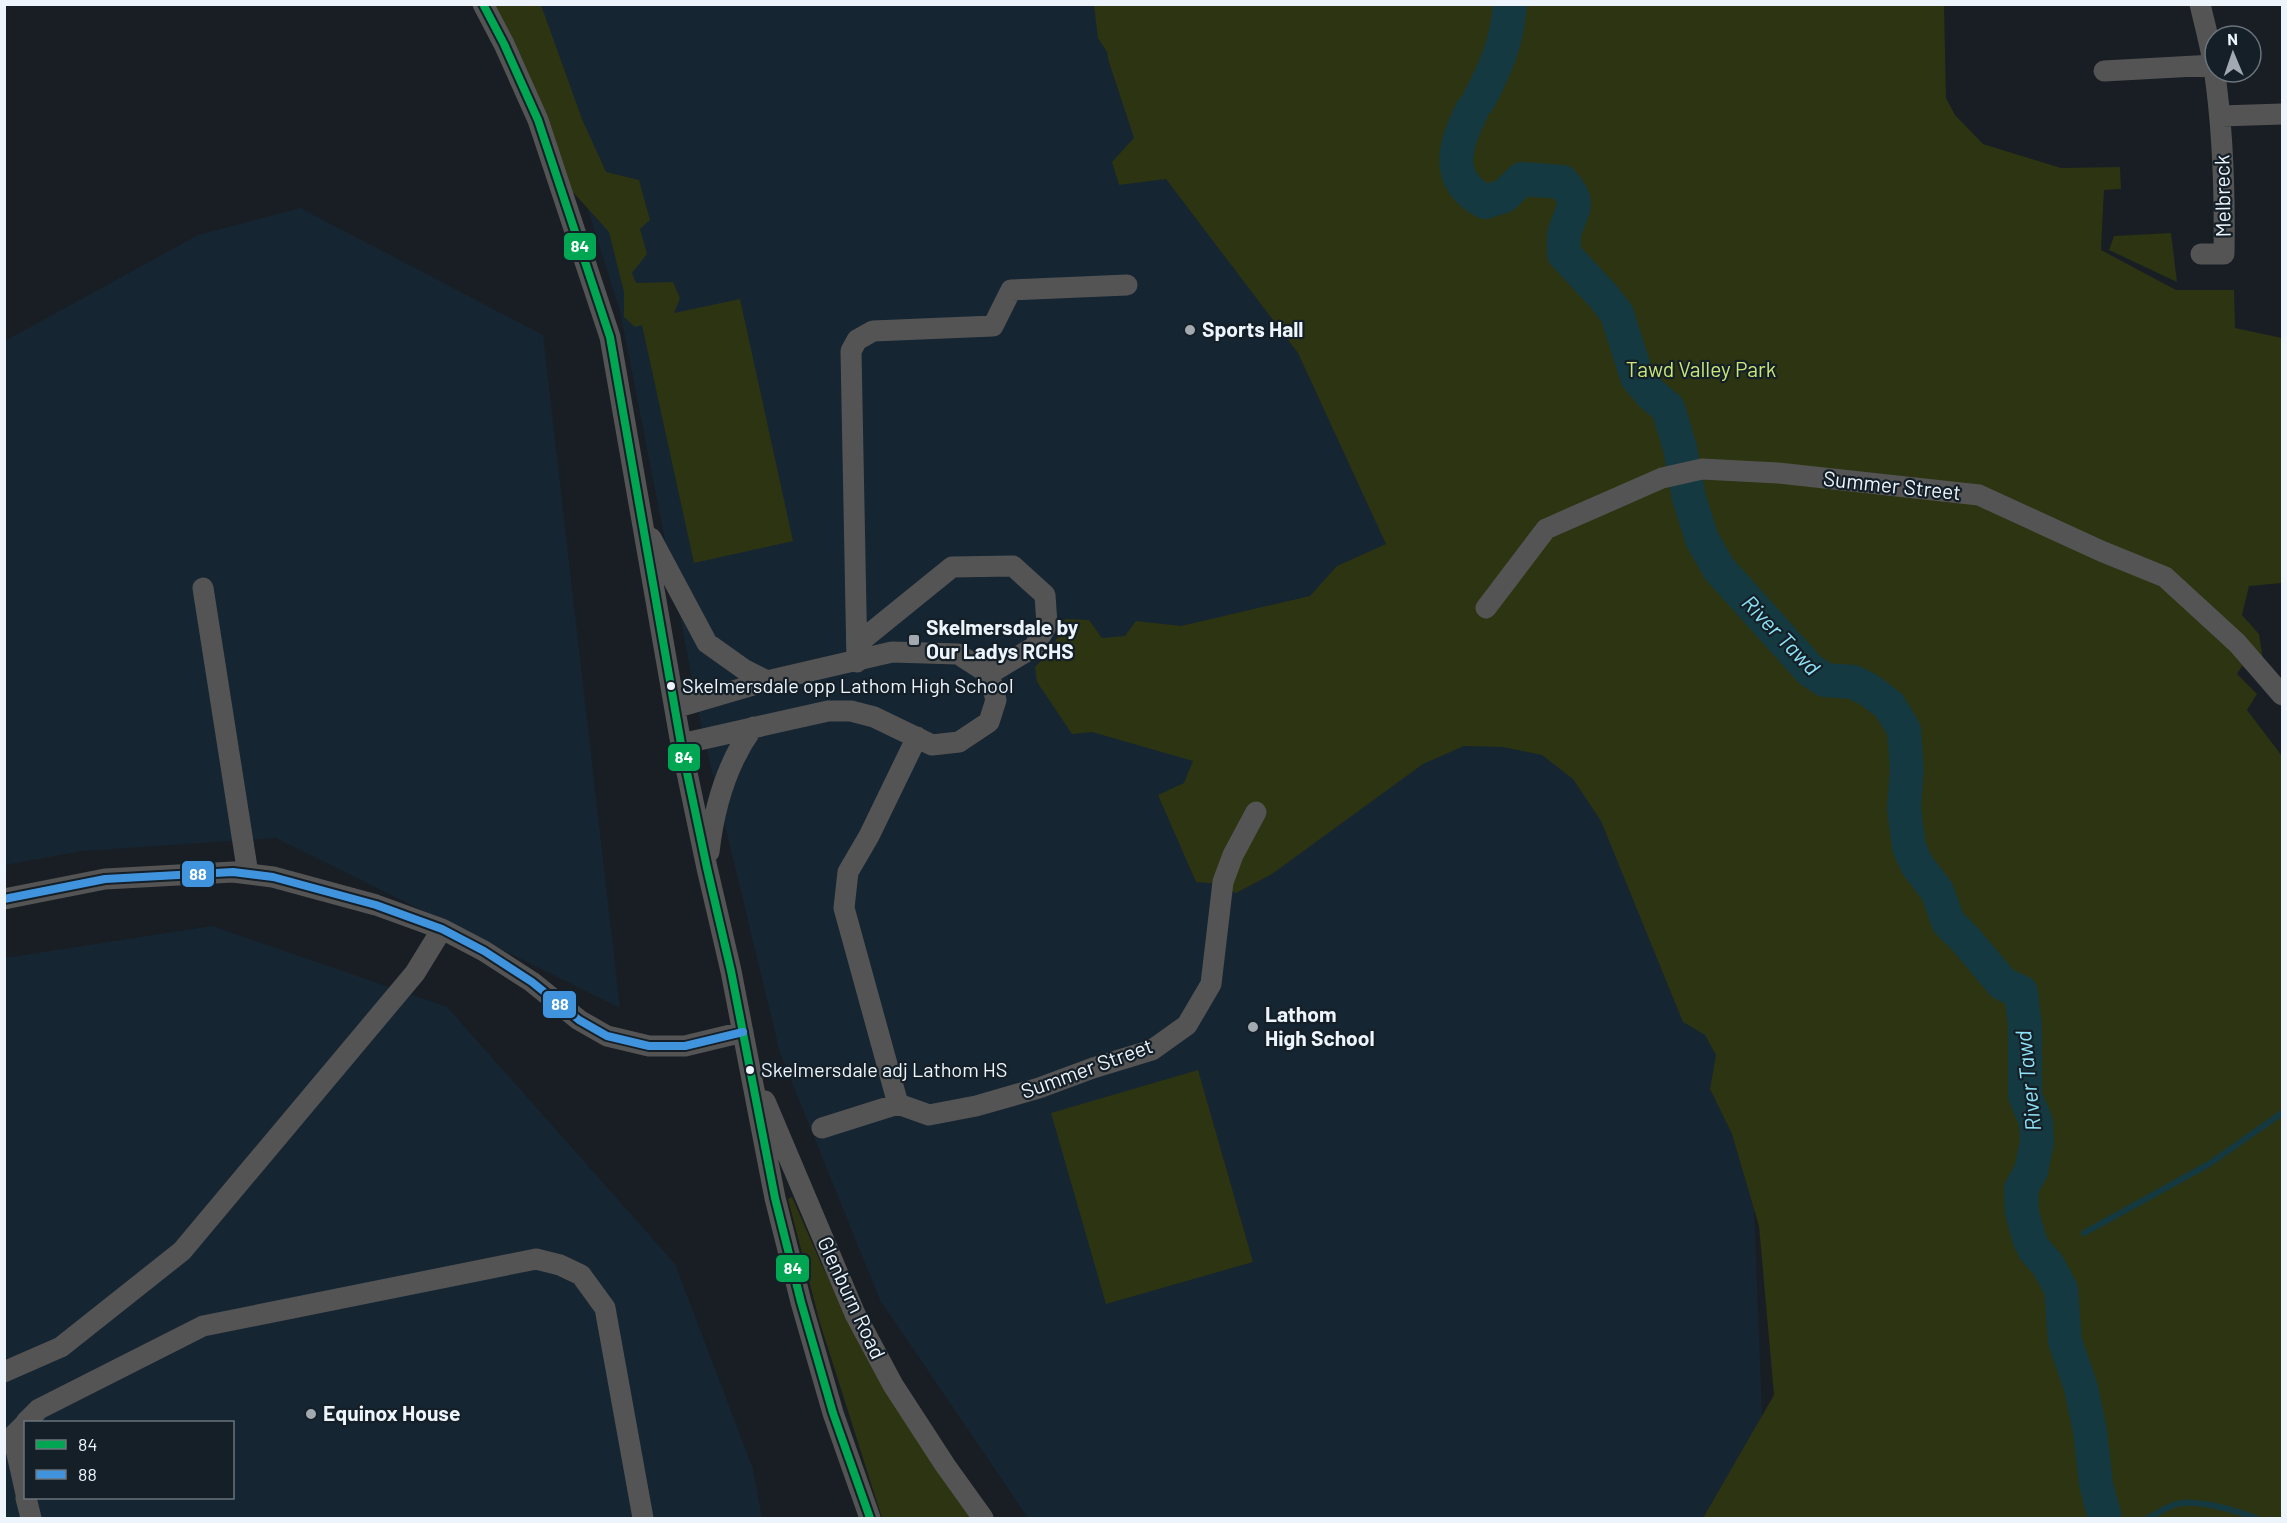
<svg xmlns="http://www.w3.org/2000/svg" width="2287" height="1523" viewBox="0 0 2287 1523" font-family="Barlow,sans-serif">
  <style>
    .built { fill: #162532; fill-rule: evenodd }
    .green { fill: #2c3412 }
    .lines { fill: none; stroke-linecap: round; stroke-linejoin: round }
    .stream { stroke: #153941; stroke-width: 6 }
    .river { stroke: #153941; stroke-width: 34 }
    .minor { stroke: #555454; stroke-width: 21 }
    .bus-1-casing { stroke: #141f28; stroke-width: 12 }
    .bus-2-casing { stroke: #141f28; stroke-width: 12 }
    .bus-1 { stroke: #00a651; stroke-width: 8 }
    .bus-2 { stroke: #4094de; stroke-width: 8 }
    .poi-dot { fill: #a2a9b0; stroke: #141f28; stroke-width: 2 }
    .bus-dot { fill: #edf4fb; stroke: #141f28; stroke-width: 2 }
    .labels { text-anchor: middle; stroke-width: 4.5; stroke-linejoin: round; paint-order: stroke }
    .bus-label { font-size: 20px; fill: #edf4fb; stroke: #141f28; text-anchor: start }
    .street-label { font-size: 21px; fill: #edf4fb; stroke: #141f28 }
    .poi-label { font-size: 21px; font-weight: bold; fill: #edf4fb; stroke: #141f28; text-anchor: start }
    .park-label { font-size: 21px; fill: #cbe776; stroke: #141f28 }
    .water-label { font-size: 22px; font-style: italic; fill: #8de2f5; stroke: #141f28 }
    .line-badge { stroke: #141f28; stroke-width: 2 }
    .badge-label { font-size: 16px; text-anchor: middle; font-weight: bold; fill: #fff }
  </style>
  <rect width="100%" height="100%" fill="#181e24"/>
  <!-- built -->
  <path class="built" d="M 523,5 L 1102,5 L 1547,692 L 1749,1077 L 1766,1518 L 1028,1518 L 880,1300 L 780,1053 L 703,734 L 620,311 Z
    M 300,208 L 543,335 L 620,1008 L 276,838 L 82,851 L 5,865 L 5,341 L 198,235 Z
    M 212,926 L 447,1007 L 675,1264 L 753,1469 L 762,1518 L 5,1518 L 5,958 ZM 26,1422 L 232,1422 L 232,1498 L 26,1498 Z"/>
  <!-- green -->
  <path class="green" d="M 495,5 L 541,5 L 582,119 L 606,172 L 639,180 L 650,220 L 640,229 L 647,254 L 632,273 L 636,283 L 673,282 L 680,298 L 674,313 L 740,299 L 793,541 L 694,563 L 642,325 L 635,327 L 624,317 L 624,292 L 609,232 L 570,189 Z
    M 1094,5 L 1944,5 L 1946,98 L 1955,115 L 1983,144 L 2061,168 L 2120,167 L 2121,189 L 2104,190 L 2101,250 L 2176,290 L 2234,290 L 2235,328 L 2282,338 L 2282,583 L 2249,586 L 2242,615 L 2259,634 L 2264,667 L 2255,676 L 2242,666 L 2237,674 L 2257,694 L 2247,710 L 2282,756 L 2282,1518 L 1703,1518 L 1774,1395 L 1759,1226 L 1732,1134 L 1710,1089 L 1716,1055 L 1705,1035 L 1683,1022 L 1601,821 L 1573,779 L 1542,755 L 1503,747 L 1464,746 L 1423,764 L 1272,874 L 1236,893 L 1219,884 L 1196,882 L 1158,795 L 1184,783 L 1193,761 L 1092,732 L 1072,734 L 1037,682 L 1035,667 L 1052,649 L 1065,619 L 1089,620 L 1102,638 L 1125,636 L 1136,621 L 1181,626 L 1310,596 L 1337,566 L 1386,544 L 1298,353 L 1166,179 L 1119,185 L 1112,162 L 1134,138 L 1109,62 L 1107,52 L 1098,38 Z
    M 2171,233 L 2177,282 L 2109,250 L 2114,236 Z
    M 1198,1070 L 1253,1262 L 1106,1304 L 1051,1113 Z
    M 792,1197 L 820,1261 L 863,1350 L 971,1518 L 882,1518 L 820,1323 L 788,1199 Z"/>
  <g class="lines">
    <!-- stream -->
    <path class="stream" d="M 2084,1233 L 2209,1164 L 2282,1113
      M 2148,1518 C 2157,1514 2167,1506 2177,1504 C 2198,1499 2237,1511 2256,1518"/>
    <!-- river -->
    <path class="river" d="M 1479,100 C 1496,67 1507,43 1510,4
      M 1472,110 C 1455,145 1443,179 1485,202 L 1504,196 L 1522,179 L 1562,182 C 1584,205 1570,210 1564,235 C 1563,241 1564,248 1564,254 L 1604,297 L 1617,314 L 1637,377 L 1652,395 L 1668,408 L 1680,448 L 1689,498 L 1702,539 L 1719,569 L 1810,670 L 1825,680 L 1853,682 L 1869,690 L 1889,705 L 1904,730 L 1907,769 L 1904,808 L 1909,847 L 1917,865 L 1937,891 L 1948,922 L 1966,940 L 2003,984 L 2021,992 L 2025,1026 L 2025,1096 L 2036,1122 L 2037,1142 L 2031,1171 L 2021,1189 L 2022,1213 L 2030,1241
      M 2034,1249 L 2048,1265 L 2061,1289 L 2065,1341 L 2081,1388 L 2090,1431 L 2096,1484 L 2105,1518"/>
    <!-- minor -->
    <path class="minor" d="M 483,4 L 504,44 L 538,120 L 610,337 L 681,744 L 707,868 L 731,971 L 775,1198 L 801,1302 L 833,1413 L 870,1518
      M 2200,4 C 2205,26 2211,47 2214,68 C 2223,129 2225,192 2224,254 L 2201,254
      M 2104,71 L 2214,65
      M 2221,116 L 2282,114
      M 651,538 L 707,643 L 745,670 L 767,681
      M 203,588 L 248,874
      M 1486,608 L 1546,529 L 1662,478 L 1702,469 L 1778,473 L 1979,495 L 2101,551 L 2165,577 L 2237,643 L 2282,695
      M 857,644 L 952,567 L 1013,566 L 1045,595 L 1047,625 L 1034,647 L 989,674
      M 857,662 L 851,351 L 857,340 L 873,331 L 993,326 L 1011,290 L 1127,285
      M 675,708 L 767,681 L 892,652 L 958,654 L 989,674 L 996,700 L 989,722 L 959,742 L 932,745 L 874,717 L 851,711 L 828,711 L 681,744
      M 917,737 L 869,836 L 848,872 L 844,908 L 898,1104 L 929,1115 L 976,1106 L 1039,1088 L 1093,1068 L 1152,1050 L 1187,1025 L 1211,984 L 1223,882 L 1233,855 L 1256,812
      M 709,852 C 714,808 727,763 753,727
      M 4,899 L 105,879 L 233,872 L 273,877 L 376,905 L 442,929 L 484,951 L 532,982 L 579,1020 L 607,1036 L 649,1046 L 685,1046 L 743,1032
      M 765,1101 L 855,1314 L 893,1385 L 945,1465 L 983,1518
      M 822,1128 L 898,1104
      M 4,1372 L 61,1347 L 182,1251 L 415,973 L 442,929
      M 26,1422 L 39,1409 L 203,1326 L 536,1259 L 560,1265 L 581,1275 L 605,1308 L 643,1518
      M 26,1423 L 13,1436 L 26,1494
      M 26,1498 L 31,1518"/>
    <defs>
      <path id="bus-1" d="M 483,4 L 504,44 L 538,120 L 610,337 L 681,744 L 707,868 L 731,971 L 775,1198 L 801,1302 L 833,1413 L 870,1518"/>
      <path id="bus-2" d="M 4,899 L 105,879 L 233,872 L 273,877 L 376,905 L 442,929 L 484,951 L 532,982 L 579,1020 L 607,1036 L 649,1046 L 685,1046 L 743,1032"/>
    </defs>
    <!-- bus-1 casing -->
    <use href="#bus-1" class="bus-1-casing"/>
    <!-- bus-2 casing -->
    <use href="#bus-2" class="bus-2-casing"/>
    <!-- bus-1 -->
    <use href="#bus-1" class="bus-1"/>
    <!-- bus-2 -->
    <use href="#bus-2" class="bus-2"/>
  </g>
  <!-- markers -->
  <g class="poi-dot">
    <circle cx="1190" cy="330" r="6"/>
    <rect x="908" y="634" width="12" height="12" rx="3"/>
    <circle cx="1253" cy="1027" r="6"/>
    <circle cx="311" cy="1414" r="6"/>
  </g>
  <g class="bus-dot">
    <circle cx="671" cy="686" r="5"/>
    <circle cx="750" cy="1070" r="5"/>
  </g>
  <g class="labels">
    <!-- bus labels -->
    <g class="bus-label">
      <text x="682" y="693">Skelmersdale opp Lathom High School</text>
      <text x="761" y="1077">Skelmersdale adj Lathom HS</text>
    </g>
    <!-- street labels -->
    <g class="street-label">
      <text transform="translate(2223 196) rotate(-91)" y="7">Melbreck</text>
      <text transform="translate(1892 486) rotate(6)" y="7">Summer Street</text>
      <text transform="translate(1087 1069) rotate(-20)" y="7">Summer Street</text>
      <text transform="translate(851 1298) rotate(65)" y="7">Glenburn Road</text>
    </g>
    <!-- poi labels -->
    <g class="poi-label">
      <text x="1202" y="337">Sports Hall</text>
      <text x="926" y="635">Skelmersdale by<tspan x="926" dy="24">Our Ladys RCHS</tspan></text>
      <text x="1265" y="1022">Lathom<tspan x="1265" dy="24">High School</tspan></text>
      <text x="323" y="1421">Equinox House</text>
    </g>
    <!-- park labels -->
    <g class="park-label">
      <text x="1701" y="377">Tawd Valley Park</text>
    </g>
    <!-- water labels -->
    <g class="water-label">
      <text transform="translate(1781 635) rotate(46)" y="8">River Tawd</text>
      <text transform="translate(2028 1081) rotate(-96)" y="8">River Tawd</text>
    </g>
  </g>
  <g class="line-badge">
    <rect x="563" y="232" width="34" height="29" rx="6" fill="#00a651"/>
    <rect x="667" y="743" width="34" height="29" rx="6" fill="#00a651"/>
    <rect x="181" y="860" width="34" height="28" rx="6" fill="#4094de"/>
    <rect x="542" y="990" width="35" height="29" rx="6" fill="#4094de"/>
    <rect x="775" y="1254" width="35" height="29" rx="6" fill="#00a651"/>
  </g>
  <g class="badge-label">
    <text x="580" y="252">84</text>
    <text x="684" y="763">84</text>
    <text x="198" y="880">88</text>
    <text x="560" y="1010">88</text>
    <text x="793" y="1274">84</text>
  </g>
  <!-- border -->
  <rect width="2287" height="1523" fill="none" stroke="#edf4fb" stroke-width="12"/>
  <!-- legend -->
  <rect x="24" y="1421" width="210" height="78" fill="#141f28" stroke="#6b747c" stroke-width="1.5"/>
  <rect x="36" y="1440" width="30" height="9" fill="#00a651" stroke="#6b747c" stroke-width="1.5"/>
  <text x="78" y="1451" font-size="18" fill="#edf4fb">84</text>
  <rect x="36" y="1470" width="30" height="9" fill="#4094de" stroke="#6b747c" stroke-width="1.5"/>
  <text x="78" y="1481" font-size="18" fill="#edf4fb">88</text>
  <!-- north arrow -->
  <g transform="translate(2233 54) rotate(358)"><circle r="28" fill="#141f28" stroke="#6b747c" stroke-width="1.5"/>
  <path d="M0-4.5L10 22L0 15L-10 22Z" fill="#a2a9b0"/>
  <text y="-9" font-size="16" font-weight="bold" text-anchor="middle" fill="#edf4fb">N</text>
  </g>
</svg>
